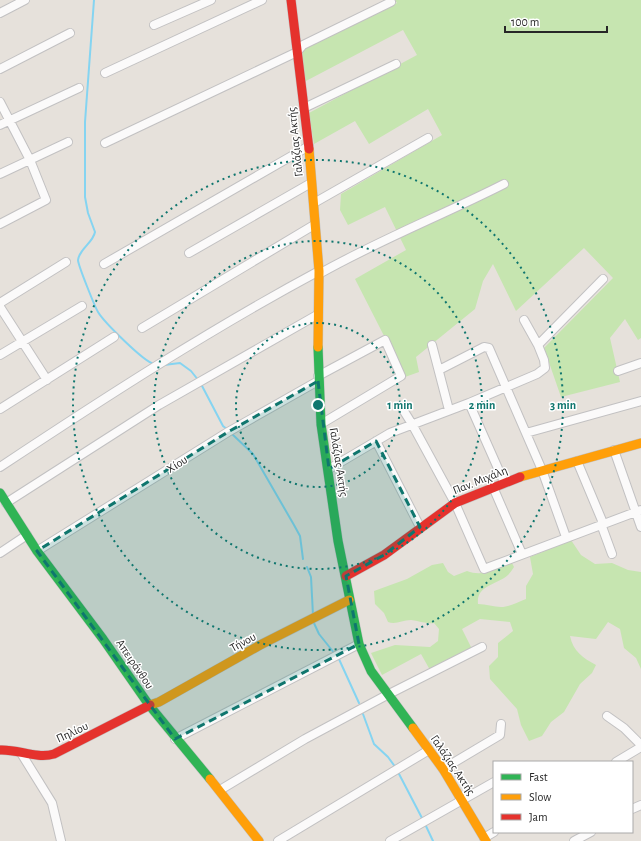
<svg xmlns="http://www.w3.org/2000/svg" width="641" height="841" viewBox="0 0 641 841" font-family="'Alegreya Sans',sans-serif">
  <style>
    .green { fill: #c6e5b0 }
    .lines { fill: none; stroke-linecap: round; stroke-linejoin: round }
    .stream { stroke: #85d4f1; stroke-width: 2 }
    .street-casing { stroke: #c2c1c2; stroke-width: 10 }
    .fast-casing { stroke: #c2c1c2; stroke-width: 10 }
    .slow-casing { stroke: #c2c1c2; stroke-width: 10 }
    .jam-casing { stroke: #c2c1c2; stroke-width: 10 }
    .street { stroke: #fbfafa; stroke-width: 8 }
    .fast { stroke: #30b455; stroke-width: 9 }
    .slow { stroke: #ff9f0a; stroke-width: 9 }
    .jam { stroke: #e5322d; stroke-width: 9 }
    .marked { fill: #0f766e; fill-opacity: 0.2; stroke: #0f766e; stroke-width: 3; stroke-dasharray: 8 5; stroke-linejoin: round }
    .ring { fill: none; stroke: #0f766e; stroke-width: 2; stroke-dasharray: 2 4 }
    .labels { text-anchor: middle; stroke-width: 3; stroke-linejoin: round; paint-order: stroke }
    .street-label { font-size: 12px; fill: #272727; stroke: #fff }
    .centre { fill: #0f766e; stroke: #fff; stroke-width: 2 }
    .ring-label { font-size: 12px; text-anchor: middle; font-weight: bold; fill: #0f766e; stroke: #fff; stroke-width: 3; stroke-linejoin: round; paint-order: stroke }
  </style>
  <rect width="100%" height="100%" fill="#e6e1db"/>
  <!-- green -->
  <path class="green" d="M 395,0 L 641,0 L 641,338 L 638,340 L 625,319 L 610,338 L 620,382 L 561,397 L 544,348 L 613,278 L 584,248 L 516,311 L 493,264 L 483,281 L 475,309 L 416,357 L 419,372 L 405,377 L 355,279 L 406,250 L 385,207 L 348,225 L 340,210 L 341,194 L 442,135 L 428,109 L 369,144 L 355,121 L 314,144 L 309,113 L 417,55 L 403,30 L 304,82 L 302,52 L 307,47 L 397,3 Z
    M 571,540 L 581,555 L 595,564 L 612,563 L 628,570 L 641,572 L 641,669 L 636,658 L 624,648 L 620,629 L 608,622 L 596,639 L 570,636 C 573,651 583,658 596,665 L 592,673 L 580,684 L 564,712 L 551,722 L 542,736 L 529,741 L 521,725 L 517,709 L 490,679 L 489,666 L 498,657 L 498,643 L 513,631 L 510,622 L 480,619 L 462,629 L 472,649 L 430,670 L 421,654 L 382,675 L 371,653 L 395,645 L 430,647 L 438,641 L 439,629 L 434,623 C 426,624 419,621 411,620 C 402,620 396,625 388,622 L 384,613 L 375,604 L 374,591 L 407,579 L 432,565 L 443,563 L 448,572 L 454,576 L 467,571 C 483,577 496,569 512,563 L 514,567 C 512,570 510,573 508,575 C 497,585 476,585 478,604 C 486,604 494,607 501,607 C 510,607 518,602 526,599 L 526,586 L 533,574 L 530,557 Z"/>
  <g class="lines">
    <!-- stream -->
    <path class="stream" d="M 94,0 L 85,122 L 85,197 L 88,213 L 95,232 C 93,243 79,249 78,260 C 78,265 95,307 98,312 C 104,322 144,362 154,364
      M 164,365 L 180,363 L 191,371 L 199,381
      M 201,384 L 223,426 L 228,430
      M 231,433 L 253,454 L 294,525 L 300,536 L 303,559
      M 307,567 L 311,577 L 313,615
      M 313,621 L 319,634 L 335,654
      M 338,657 L 359,703
      M 363,714 L 374,744 L 388,757 L 396,768
      M 398,772 L 423,820
      M 425,824 L 433,841"/>
    <defs>
      <path id="street" d="M 0,13 L 25,0
        M 154,25 L 211,0
        M 0,69 L 70,33
        M 105,73 L 262,0
        M 0,102 L 30,160 L 46,200 L 0,224
        M 304,108 L 396,64
        M 0,125 L 79,88
        M 105,143 L 297,52 L 303,45 L 391,2
        M 0,174 L 68,142
        M 314,203 L 428,138
        M 189,253 L 311,183
        M 104,264 L 309,146
        M 319,274 C 379,240 443,215 504,184
        M 0,303 L 66,262
        M 0,307 L 47,380
        M 524,320 L 538,345
        M 142,328 L 314,225
        M 432,345 L 449,410
        M 0,355 L 82,306
        M 439,370 L 484,347 L 489,348 L 542,470 L 566,537
        M 618,371 L 641,363
        M 318,376 L 385,340 L 401,376 L 321,424
        M 469,403 L 504,482
        M 402,408 L 412,424 L 455,503 L 484,569 L 641,510
        M 0,409 L 114,337
        M 526,433 L 641,401
        M 376,441 L 420,527
        M 614,450 L 641,527
        M 577,461 L 603,523
        M 0,467 C 104,398 209,330 319,271
        M 329,469 L 390,433 L 469,403 L 537,374 L 545,368 L 544,360 L 538,345 L 603,279
        M 493,487 L 522,554
        M 6,503 L 159,405 L 317,315
        M 601,524 L 612,554
        M 37,551 L 228,432 L 318,381
        M 0,553 L 27,535
        M 607,716 L 624,728 L 640,744 L 641,747 L 616,762
        M 175,739 L 359,644
        M 21,753 L 52,803 L 61,841
        M 443,769 L 500,735 L 501,724
        M 220,790 L 305,739 L 387,695 L 482,647
        M 632,809 L 641,805
        M 484,838 L 494,832
        M 278,841 L 429,750
        M 390,841 L 494,782
        M 574,841 L 591,832"/>
      <path id="fast" d="M 318,347 L 321,424 L 338,541 L 359,644 L 371,671 L 413,728
        M 0,493 L 37,551 L 103,639 L 149,705 L 210,779"/>
      <path id="slow" d="M 309,149 L 319,271 L 318,347
        M 520,477 L 641,443
        M 150,705 L 159,702 L 262,644 L 349,600
        M 413,728 L 443,769 L 486,841
        M 210,779 L 259,841"/>
      <path id="jam" d="M 291,0 L 309,149
        M 346,576 L 384,555 L 455,503 L 520,477
        M 0,750 C 18,749 36,759 54,754 L 150,705"/>
    </defs>
    <!-- street casing -->
    <use href="#street" class="street-casing"/>
    <!-- fast casing -->
    <use href="#fast" class="fast-casing"/>
    <!-- slow casing -->
    <use href="#slow" class="slow-casing"/>
    <!-- jam casing -->
    <use href="#jam" class="jam-casing"/>
    <!-- street -->
    <use href="#street" class="street"/>
    <!-- fast -->
    <use href="#fast" class="fast"/>
    <!-- slow -->
    <use href="#slow" class="slow"/>
    <!-- jam -->
    <use href="#jam" class="jam"/>
  </g>
  <!-- marked area -->
  <path class="marked" d="M 318,381 L 329,469 L 376,441 L 420,527 L 384,555 L 346,576 L 359,644 L 175,739 L 37,551 L 228,432 Z"/>
  <!-- distance rings -->
  <g class="ring">
    <circle cx="318" cy="405" r="82"/>
    <circle cx="318" cy="405" r="164"/>
    <circle cx="318" cy="405" r="245"/>
  </g>
  <g class="labels">
    <!-- street labels -->
    <g class="street-label">
      <text transform="translate(295 142) rotate(-96)" y="4">Γαλάζιας Ακτής</text>
      <text transform="translate(339 462) rotate(81)" y="4">Γαλάζιας Ακτής</text>
      <text transform="translate(177 464) rotate(-32)" y="4">Χίου</text>
      <text transform="translate(480 480) rotate(-22)" y="4">Παν. Μιχάλη</text>
      <text transform="translate(243 642) rotate(-29)" y="4">Τήνου</text>
      <text transform="translate(135 664) rotate(56)" y="4">Απειράνθου</text>
      <text transform="translate(72 732) rotate(-25)" y="4">Πηλίου</text>
      <text transform="translate(453 765) rotate(56)" y="4">Γαλάζιας Ακτής</text>
    </g>
  </g>
  <circle cx="318" cy="405" r="6" class="centre"/>
  <g class="ring-label">
    <text x="400" y="409">1 min</text>
    <text x="482" y="409">2 min</text>
    <text x="563" y="409">3 min</text>
  </g>
  <!-- legend -->
  <rect x="493" y="761" width="140" height="72" fill="#ffffff" stroke="#a9a9a9"/>
  <rect x="501" y="774" width="20" height="6" fill="#30b455" stroke="#a9a9a9"/>
  <text x="529" y="781" font-size="12" fill="#272727">Fast</text>
  <rect x="501" y="794" width="20" height="6" fill="#ff9f0a" stroke="#a9a9a9"/>
  <text x="529" y="801" font-size="12" fill="#272727">Slow</text>
  <rect x="501" y="814" width="20" height="6" fill="#e5322d" stroke="#a9a9a9"/>
  <text x="529" y="821" font-size="12" fill="#272727">Jam</text>
  <!-- scale -->
  <path d="M505 26v6h102v-6" fill="none" stroke="#272727" stroke-width="2"/>
  <text x="511" y="26" font-size="12" fill="#272727" stroke="#ffffff" stroke-width="3" paint-order="stroke">100 m</text>
</svg>
